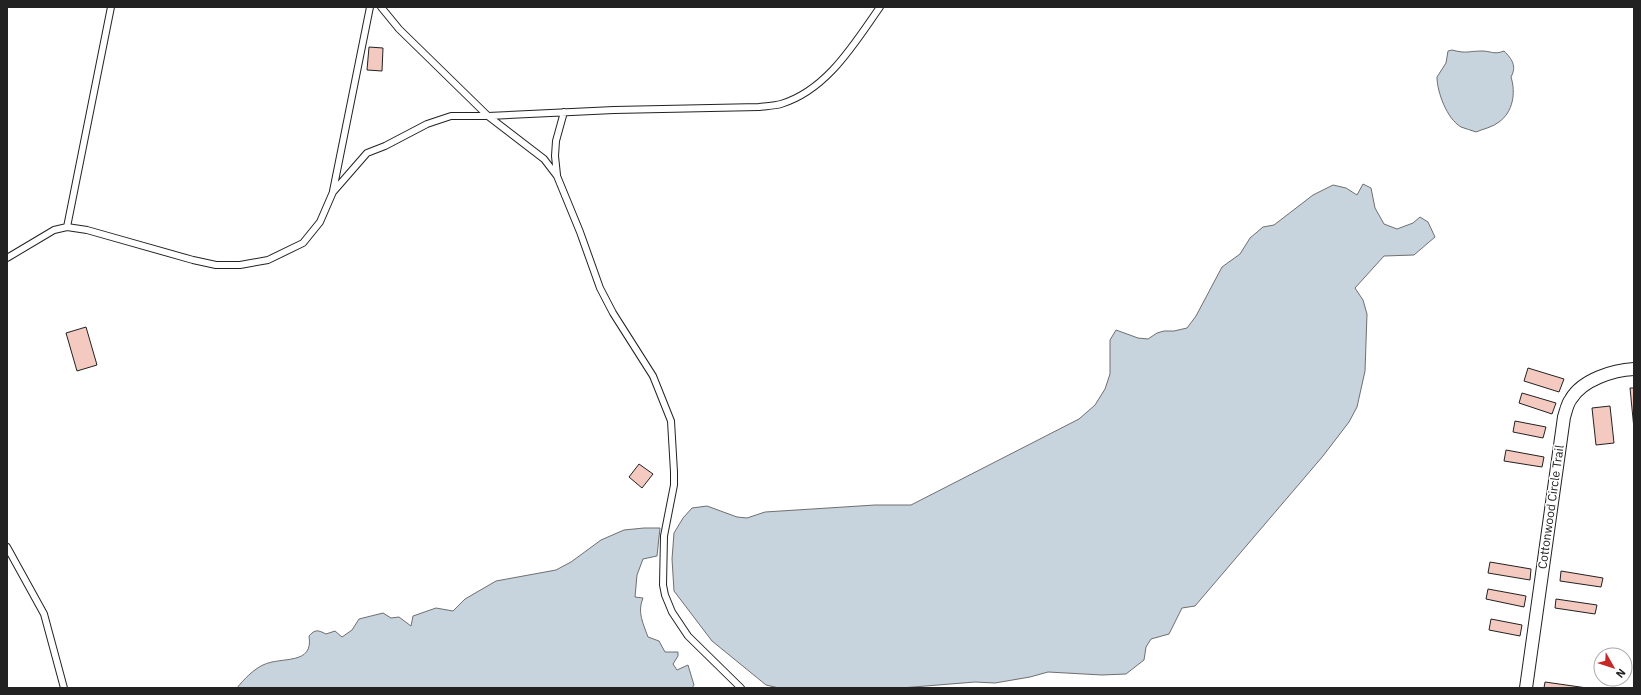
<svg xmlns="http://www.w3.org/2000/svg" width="1641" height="695" viewBox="0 0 1641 695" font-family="'IBM Plex Sans',sans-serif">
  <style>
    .water { fill: #c7d3dd; stroke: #6f6f6f }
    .building { fill: #f3c9c0; stroke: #222 }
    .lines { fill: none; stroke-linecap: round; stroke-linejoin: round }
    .lane-casing { stroke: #222; stroke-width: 8 }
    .street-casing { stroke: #222; stroke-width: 14 }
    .lane { stroke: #fff; stroke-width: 6 }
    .street { stroke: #fff; stroke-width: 12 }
    .labels { text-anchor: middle; stroke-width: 3; stroke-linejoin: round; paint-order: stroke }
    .street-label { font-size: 12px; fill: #222; stroke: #fff }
  </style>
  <rect width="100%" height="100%" fill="#fff"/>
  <!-- water -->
  <path class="water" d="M 1452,50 C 1467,54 1468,51 1482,51 C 1491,51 1494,55 1504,51 C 1512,59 1517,66 1511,77 C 1516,93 1513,112 1499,122 C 1493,127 1483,129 1476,132 C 1471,130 1466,129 1461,127 C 1447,119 1437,92 1437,77 L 1446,63 L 1448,51 Z
    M 1363,184 L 1371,188 L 1375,208 L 1384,224 L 1397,229 L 1413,223 L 1420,217 L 1428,222 L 1435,237 L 1414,255 L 1384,256 L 1355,288 L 1363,300 L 1367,314 L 1365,371 L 1357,407 L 1349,422 L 1323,456 L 1195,606 L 1182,608 L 1169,634 L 1151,639 L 1146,647 L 1144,660 L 1126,674 L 1102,675 L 1048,672 L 1030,677 L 995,683 L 975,682 L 901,688 L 779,688 L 766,685 L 712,641 L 674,591 L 672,559 L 674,533 L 683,518 L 692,508 L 707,506 L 737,517 L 747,518 L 765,512 L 875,505 L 911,505 L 1079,419 L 1095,405 L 1105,389 L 1110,374 L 1110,340 L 1116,330 L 1138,338 L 1148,339 L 1157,333 L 1164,331 L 1174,331 L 1187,328 L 1196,316 L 1222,267 L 1240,254 L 1250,238 L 1263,227 L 1274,225 L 1313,195 L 1333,185 L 1346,188 L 1357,195 Z
    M 644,528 L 660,528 L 657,556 L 643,559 L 637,575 L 635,597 L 643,598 C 637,612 643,623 648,637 L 659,641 L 665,652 L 678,652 L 678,656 L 673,664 L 677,670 L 688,665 L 694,685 L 692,688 L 237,688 C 243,680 254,669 263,665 C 281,656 314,666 309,636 C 315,629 318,630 326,634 L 335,631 L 342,637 L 352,630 L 359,619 L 383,613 L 391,618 L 399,617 L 411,626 L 413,616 L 436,608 L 453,611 L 465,599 L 496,581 L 556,570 L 571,562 L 601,540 L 624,530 Z"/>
  <!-- building -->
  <path class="building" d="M 369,47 L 383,48 L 382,71 L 367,70 Z
    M 86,327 L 97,365 L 77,371 L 66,333 Z
    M 1528,368 L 1564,379 L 1559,392 L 1524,381 Z
    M 1630,388 L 1634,388 L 1634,429 Z
    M 1522,393 L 1556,403 L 1552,414 L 1519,403 Z
    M 1610,406 L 1614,443 L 1596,445 L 1592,408 Z
    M 1515,421 L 1546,427 L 1543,438 L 1513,432 Z
    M 1506,450 L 1544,457 L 1542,467 L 1504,461 Z
    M 639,464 L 653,474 L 642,488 L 629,477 Z
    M 1490,562 L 1531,569 L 1530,580 L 1488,573 Z
    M 1561,571 L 1603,578 L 1601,587 L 1560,581 Z
    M 1488,589 L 1526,596 L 1524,607 L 1486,599 Z
    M 1556,599 L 1597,605 L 1595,614 L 1555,608 Z
    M 1491,619 L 1522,625 L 1520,636 L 1489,630 Z
    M 1545,682 L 1587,688 L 1544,688 Z"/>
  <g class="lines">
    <defs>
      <path id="lane" d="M 381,7 L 399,29 L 488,116 L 614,110 L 759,107 C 766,106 774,106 781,104 C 827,90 854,44 880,7
        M 557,175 L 555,156 L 556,141 L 564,112
        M 333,191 L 370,7
        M 67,227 L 111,7
        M 7,258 L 54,230 L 67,227 L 87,230 L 193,260 L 216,265 L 240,265 L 268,260 L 303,243 L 320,222 L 333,192 L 367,153 L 385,146 L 427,124 L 451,116 L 488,116 L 544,159 L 557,176 L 580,232 L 600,288 L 613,313 L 653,376 L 671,421 L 674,472 L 674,485 L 664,536 L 663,585 L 665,595 L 672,612 L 688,636 L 741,688
        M 7,547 L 44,614 L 64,688"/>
      <path id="street" d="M 1526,688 L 1564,417 C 1566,411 1567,404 1571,399 C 1582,380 1613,370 1634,369"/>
    </defs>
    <!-- lane casing -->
    <use href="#lane" class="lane-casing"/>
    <!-- street casing -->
    <use href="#street" class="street-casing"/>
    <!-- lane -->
    <use href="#lane" class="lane"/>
    <!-- street -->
    <use href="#street" class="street"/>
  </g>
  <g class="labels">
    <!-- street labels -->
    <g class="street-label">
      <text transform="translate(1551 507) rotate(-82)" y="4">Cottonwood Circle Trail</text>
    </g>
  </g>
  <!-- border -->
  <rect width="1641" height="695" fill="none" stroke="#222222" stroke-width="16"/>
  <!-- north arrow -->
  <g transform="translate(1613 667) rotate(129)"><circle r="19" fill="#ffffff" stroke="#a7a7a7"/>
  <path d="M0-3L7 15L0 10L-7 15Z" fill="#c62828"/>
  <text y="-6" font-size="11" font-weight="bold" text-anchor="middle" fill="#222222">N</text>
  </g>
</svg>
